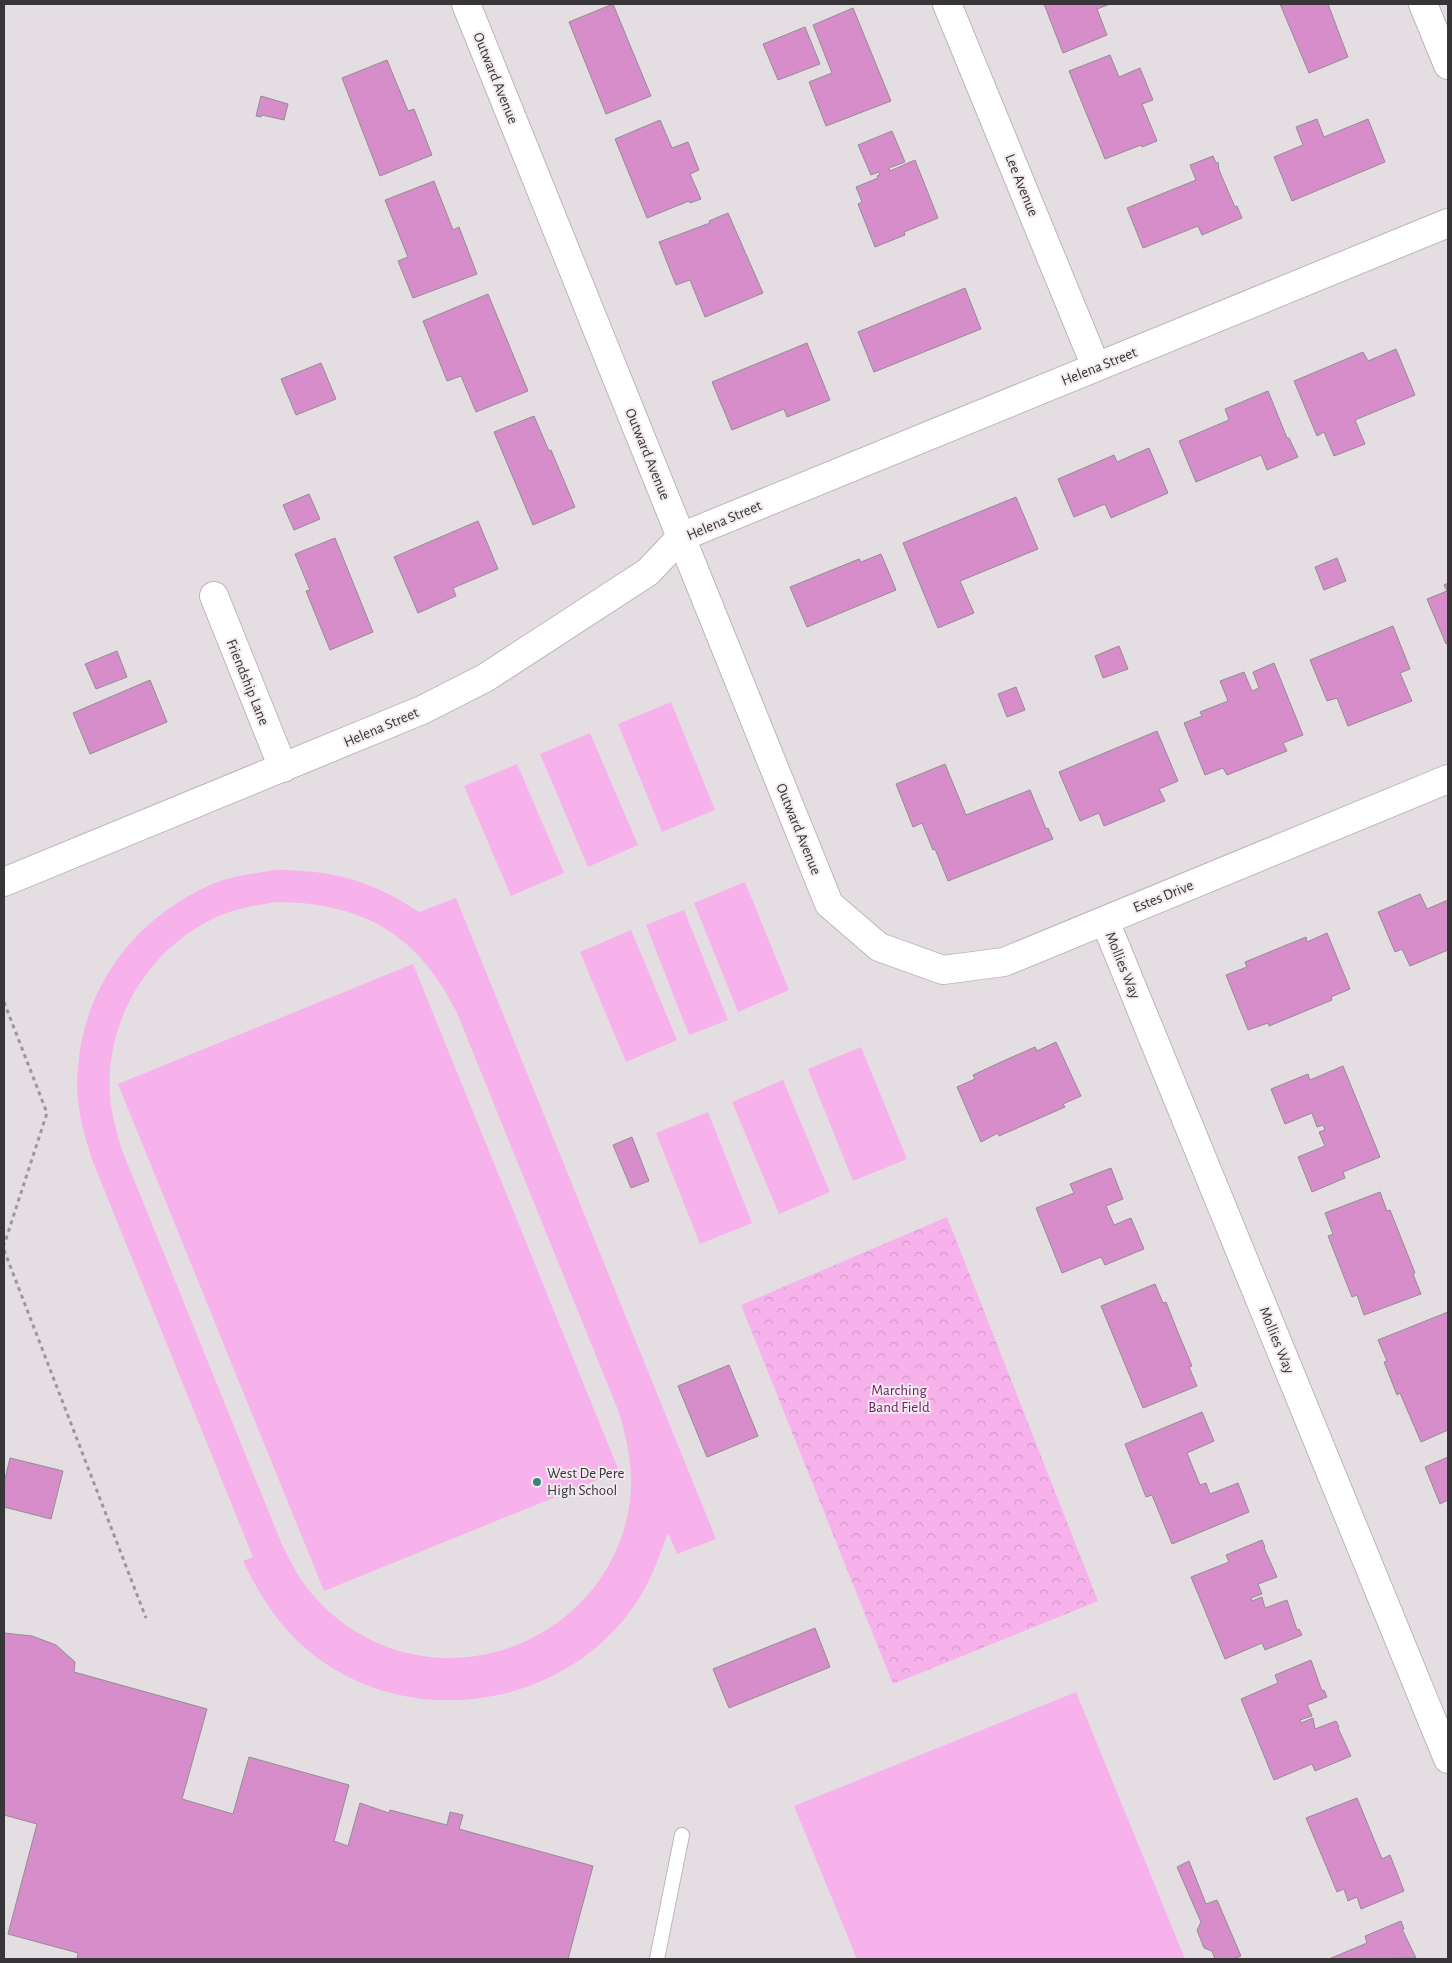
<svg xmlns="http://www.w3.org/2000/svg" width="1452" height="1963" viewBox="0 0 1452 1963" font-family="'Alegreya Sans',sans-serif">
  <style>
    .grass { fill: #f7b2eb; fill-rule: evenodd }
    .park { fill: url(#park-crowns) }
    .building { fill: #d68dc9; stroke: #938d92 }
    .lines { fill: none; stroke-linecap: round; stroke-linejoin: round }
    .lane-casing { stroke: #bcb5ba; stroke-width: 16 }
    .street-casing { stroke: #bcb5ba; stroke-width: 30 }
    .path { stroke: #9c979b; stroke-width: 3; stroke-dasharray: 4 4; stroke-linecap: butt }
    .lane { stroke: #fff; stroke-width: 14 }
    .street { stroke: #fff; stroke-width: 28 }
    .poi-dot { fill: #3c8278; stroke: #f1eaef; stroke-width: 2 }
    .labels { text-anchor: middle; stroke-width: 4; stroke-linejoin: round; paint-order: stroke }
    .street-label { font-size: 15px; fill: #373537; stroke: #f1eaef }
    .park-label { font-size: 15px; fill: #721d68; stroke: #f1eaef }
    .poi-label { font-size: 15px; fill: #373537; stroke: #f1eaef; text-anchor: start }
  </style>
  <defs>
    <pattern id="park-crowns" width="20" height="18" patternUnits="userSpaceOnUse" patternTransform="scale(1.25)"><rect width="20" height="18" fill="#f7b2eb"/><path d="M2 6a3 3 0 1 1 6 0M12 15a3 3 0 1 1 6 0" fill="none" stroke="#d49aca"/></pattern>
  </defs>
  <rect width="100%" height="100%" fill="#e4dde2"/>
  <!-- grass -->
  <path class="grass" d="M 671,702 L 715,810 L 662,832 L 618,724 Z
    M 590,733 L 638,845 L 588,867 L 540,754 Z
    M 517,764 L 564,873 L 511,896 L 464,786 Z
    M 275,870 C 332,870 371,880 419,912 L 456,898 L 716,1539 L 677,1554 L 668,1533 C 660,1554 653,1575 641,1595 C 572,1710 405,1736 304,1647 C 277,1623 259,1594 243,1561 L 253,1557 L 93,1162 C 86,1141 80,1121 78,1099 C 76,1083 78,1066 80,1050 C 92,976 140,917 208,886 C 229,876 252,874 275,870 ZM 277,902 C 364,903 419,935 457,1013 L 618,1410 C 630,1447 636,1484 626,1522 C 601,1622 492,1682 393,1649 C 363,1639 334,1620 313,1595 C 300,1581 292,1564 283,1547 L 122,1150 C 117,1132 111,1114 110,1095 C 105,1018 151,945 221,915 C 239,908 258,905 277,902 Z
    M 745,882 L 789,990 L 738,1012 L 694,903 Z
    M 684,910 L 728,1020 L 689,1035 L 646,925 Z
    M 631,930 L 677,1040 L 626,1062 L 580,952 Z
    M 413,964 L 619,1471 L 324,1591 L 118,1084 Z
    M 861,1047 L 907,1159 L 853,1181 L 808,1069 Z
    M 783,1080 L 830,1192 L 779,1214 L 732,1102 Z
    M 708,1112 L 752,1223 L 700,1244 L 656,1133 Z
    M 1076,1692 L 1185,1959 L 857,1959 L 794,1806 Z"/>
  <!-- park -->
  <path class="park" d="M 947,1217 L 1098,1601 L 893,1684 L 741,1305 Z"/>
  <!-- building -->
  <path class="building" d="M 613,4 L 651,96 L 606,114 L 569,22 Z
    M 1044,4 L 1110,4 L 1097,9 L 1107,35 L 1063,53 Z
    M 1280,4 L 1328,4 L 1348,57 L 1309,73 Z
    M 853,8 L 891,101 L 826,126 L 809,82 L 832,73 L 813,25 Z
    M 805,27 L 820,64 L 778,80 L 763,44 Z
    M 1110,55 L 1119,77 L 1140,68 L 1153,100 L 1142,104 L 1157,141 L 1142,147 L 1141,145 L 1105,159 L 1069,71 Z
    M 387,60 L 408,111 L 414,109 L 432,155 L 380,176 L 342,78 Z
    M 261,96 L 288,104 L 284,120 L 262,115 L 261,117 L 256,116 Z
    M 1317,119 L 1324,137 L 1368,119 L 1385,162 L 1292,201 L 1274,157 L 1303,145 L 1296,127 Z
    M 660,120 L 672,148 L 688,142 L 699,170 L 690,174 L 701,199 L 690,203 L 689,201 L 647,218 L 615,139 Z
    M 892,131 L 905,162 L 889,168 L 890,171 L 915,160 L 938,218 L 904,232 L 905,235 L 875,247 L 858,204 L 862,202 L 856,187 L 878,178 L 877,176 L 880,175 L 879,172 L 871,175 L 858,145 Z
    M 1213,156 L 1216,163 L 1218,162 L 1219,170 L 1235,207 L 1237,206 L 1242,218 L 1202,235 L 1198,226 L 1143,248 L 1127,208 L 1196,180 L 1190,165 Z
    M 434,181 L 453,230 L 459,227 L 477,274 L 413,298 L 398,261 L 408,257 L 385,200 Z
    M 728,213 L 763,293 L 705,317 L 690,280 L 676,285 L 659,242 L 710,223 L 709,221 Z
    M 965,288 L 981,329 L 874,372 L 858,332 Z
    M 488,294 L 528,391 L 476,412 L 461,376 L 447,381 L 423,321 Z
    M 807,343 L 830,400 L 787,417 L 784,409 L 732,430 L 712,382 Z
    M 1396,349 L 1415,395 L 1355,420 L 1365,444 L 1334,456 L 1324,432 L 1317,436 L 1294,381 L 1363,352 L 1368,361 Z
    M 321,363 L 336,399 L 296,415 L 281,379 Z
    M 1268,391 L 1287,438 L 1289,438 L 1298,457 L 1267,470 L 1261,455 L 1196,482 L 1179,441 L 1229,420 L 1225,409 Z
    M 534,416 L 549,451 L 551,450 L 575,507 L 533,525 L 494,432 Z
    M 1149,448 L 1168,493 L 1111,518 L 1105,504 L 1074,517 L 1058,479 L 1114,455 L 1117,462 Z
    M 309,494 L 320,519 L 294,530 L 283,505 Z
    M 1016,497 L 1038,549 L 960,581 L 974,613 L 938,628 L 903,543 Z
    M 478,521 L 498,569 L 453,588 L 456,596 L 418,613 L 394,557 Z
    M 335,538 L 373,632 L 330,650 L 306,591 L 310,590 L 295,554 Z
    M 881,554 L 896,590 L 807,627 L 790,587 L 859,559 L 861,562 Z
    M 1337,558 L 1346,581 L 1324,590 L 1315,567 Z
    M 1448,583 L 1448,643 L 1446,644 L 1427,599 L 1447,591 L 1444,585 Z
    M 1393,626 L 1410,669 L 1400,673 L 1412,701 L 1348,726 L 1337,698 L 1327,701 L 1310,660 Z
    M 1119,646 L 1128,669 L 1103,678 L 1095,656 Z
    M 117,651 L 127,677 L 96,689 L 85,664 Z
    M 1274,663 L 1303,735 L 1283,743 L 1287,751 L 1227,775 L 1223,768 L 1205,775 L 1184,723 L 1202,716 L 1200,712 L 1228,701 L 1220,681 L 1244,672 L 1252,691 L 1259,688 L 1253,672 Z
    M 150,680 L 167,722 L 90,754 L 73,713 Z
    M 1016,687 L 1025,710 L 1007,717 L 998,694 Z
    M 1157,731 L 1178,781 L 1159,789 L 1165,801 L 1104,826 L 1099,813 L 1080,821 L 1059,772 Z
    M 945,764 L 966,815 L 1030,790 L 1046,829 L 1048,828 L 1053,839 L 948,881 L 935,849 L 933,850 L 922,823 L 913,827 L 896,784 Z
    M 1420,894 L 1427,909 L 1448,900 L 1448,950 L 1410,966 L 1402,949 L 1395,952 L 1378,912 Z
    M 1327,933 L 1350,989 L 1331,997 L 1332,1000 L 1269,1026 L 1268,1023 L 1248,1030 L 1226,975 L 1247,967 L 1245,962 L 1306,937 L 1307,942 Z
    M 1056,1042 L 1081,1096 L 1063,1104 L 1065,1107 L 999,1136 L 998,1133 L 981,1142 L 957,1087 L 975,1079 L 973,1075 L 1001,1062 L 1035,1047 L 1037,1051 Z
    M 1343,1066 L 1380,1157 L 1343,1172 L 1345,1178 L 1312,1192 L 1298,1157 L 1325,1146 L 1319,1132 L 1325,1130 L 1323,1125 L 1317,1127 L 1312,1113 L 1285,1124 L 1271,1089 L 1308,1074 L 1310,1080 Z
    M 632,1137 L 649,1181 L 631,1188 L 613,1145 Z
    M 1111,1168 L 1123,1199 L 1106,1206 L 1114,1225 L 1131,1218 L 1144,1249 L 1105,1265 L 1101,1257 L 1062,1273 L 1036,1208 L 1074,1193 L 1070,1184 Z
    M 1380,1192 L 1387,1211 L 1390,1210 L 1415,1273 L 1413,1274 L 1421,1294 L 1364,1315 L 1357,1295 L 1352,1297 L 1328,1236 L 1333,1234 L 1325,1213 Z
    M 1155,1284 L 1163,1303 L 1166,1302 L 1177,1330 L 1192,1366 L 1189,1367 L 1197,1386 L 1143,1408 L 1101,1306 Z
    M 1448,1312 L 1448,1430 L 1421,1442 L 1400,1393 L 1397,1395 L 1384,1362 L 1387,1361 L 1378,1340 Z
    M 729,1365 L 758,1436 L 707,1457 L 678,1386 Z
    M 1202,1412 L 1214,1441 L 1187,1453 L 1200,1485 L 1206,1483 L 1210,1494 L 1238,1483 L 1249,1512 L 1172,1544 L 1152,1495 L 1146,1497 L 1125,1444 Z
    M 1448,1457 L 1448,1500 L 1440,1504 L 1425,1467 Z
    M 10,1458 L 63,1471 L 51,1519 L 4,1507 L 4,1483 Z
    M 1262,1540 L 1265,1547 L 1264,1548 L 1277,1577 L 1258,1584 L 1262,1594 L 1251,1598 L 1252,1601 L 1262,1597 L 1265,1608 L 1287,1600 L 1297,1630 L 1299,1629 L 1302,1635 L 1265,1650 L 1262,1643 L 1225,1659 L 1191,1577 L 1229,1562 L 1226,1555 Z
    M 815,1628 L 830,1667 L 729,1708 L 713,1669 Z
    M 4,1633 L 32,1636 L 56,1645 L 75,1662 L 74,1672 L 207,1709 L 182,1799 L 233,1814 L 249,1757 L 349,1785 L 334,1841 L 348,1846 L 360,1803 L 389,1813 L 390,1810 L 447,1825 L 450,1812 L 463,1815 L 459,1829 L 593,1866 L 568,1959 L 77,1959 L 78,1953 L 8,1934 L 37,1824 L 4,1815 Z
    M 1311,1660 L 1322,1691 L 1324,1690 L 1327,1697 L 1307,1705 L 1312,1716 L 1300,1720 L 1301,1723 L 1313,1718 L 1315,1729 L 1336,1721 L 1339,1727 L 1338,1728 L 1351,1756 L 1315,1771 L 1312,1764 L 1274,1780 L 1241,1699 L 1278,1683 L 1275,1675 Z
    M 1357,1798 L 1382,1859 L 1390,1855 L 1404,1891 L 1361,1909 L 1357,1897 L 1348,1901 L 1344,1889 L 1337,1892 L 1306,1818 Z
    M 1189,1861 L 1206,1904 L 1217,1900 L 1241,1956 L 1233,1959 L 1215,1959 L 1212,1951 L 1204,1948 L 1197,1930 L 1201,1922 L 1177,1867 Z
    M 1401,1921 L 1404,1929 L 1402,1929 L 1416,1958 L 1329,1959 L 1367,1943 L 1365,1936 Z"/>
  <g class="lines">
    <defs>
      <path id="lane" d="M 657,1959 L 682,1835"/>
      <path id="street" d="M 466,4 L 829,904 L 879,947 L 943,970 L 1004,962 L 1448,779
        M 947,4 L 1096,367
        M 1423,4 L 1448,65
        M 214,596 L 283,768
        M 4,882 L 422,710 L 485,678 L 648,572 L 681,537 L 1448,223
        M 1105,921 L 1448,1759"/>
    </defs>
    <!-- lane casing -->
    <use href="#lane" class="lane-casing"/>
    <!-- street casing -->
    <use href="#street" class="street-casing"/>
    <!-- path -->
    <path class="path" d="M 4,1002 L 47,1113 L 4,1245
      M 4,1250 L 146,1618"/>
    <!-- lane -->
    <use href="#lane" class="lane"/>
    <!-- street -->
    <use href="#street" class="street"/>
  </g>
  <!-- markers -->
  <circle class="poi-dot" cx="537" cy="1482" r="5"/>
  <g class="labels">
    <!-- street labels -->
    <g class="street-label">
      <text transform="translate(496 78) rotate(68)" y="5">Outward Avenue</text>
      <text transform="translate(1022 185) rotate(68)" y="5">Lee Avenue</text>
      <text transform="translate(1099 366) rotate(-22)" y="5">Helena Street</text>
      <text transform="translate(648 454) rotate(68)" y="5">Outward Avenue</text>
      <text transform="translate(724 520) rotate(-23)" y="5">Helena Street</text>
      <text transform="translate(248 682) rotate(68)" y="5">Friendship Lane</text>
      <text transform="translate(381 727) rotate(-23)" y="5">Helena Street</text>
      <text transform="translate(799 829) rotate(68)" y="5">Outward Avenue</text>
      <text transform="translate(1163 896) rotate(-22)" y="5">Estes Drive</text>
      <text transform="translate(1123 965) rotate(68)" y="5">Mollies Way</text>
      <text transform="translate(1277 1340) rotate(68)" y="5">Mollies Way</text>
    </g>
    <!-- park labels -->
    <g class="park-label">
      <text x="899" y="1395">Marching<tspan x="899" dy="17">Band Field</tspan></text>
    </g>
    <!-- poi labels -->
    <g class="poi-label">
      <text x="547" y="1478">West De Pere<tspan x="547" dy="17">High School</tspan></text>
    </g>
  </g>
  <!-- border -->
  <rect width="1452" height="1963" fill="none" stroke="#373537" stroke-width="10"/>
</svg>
